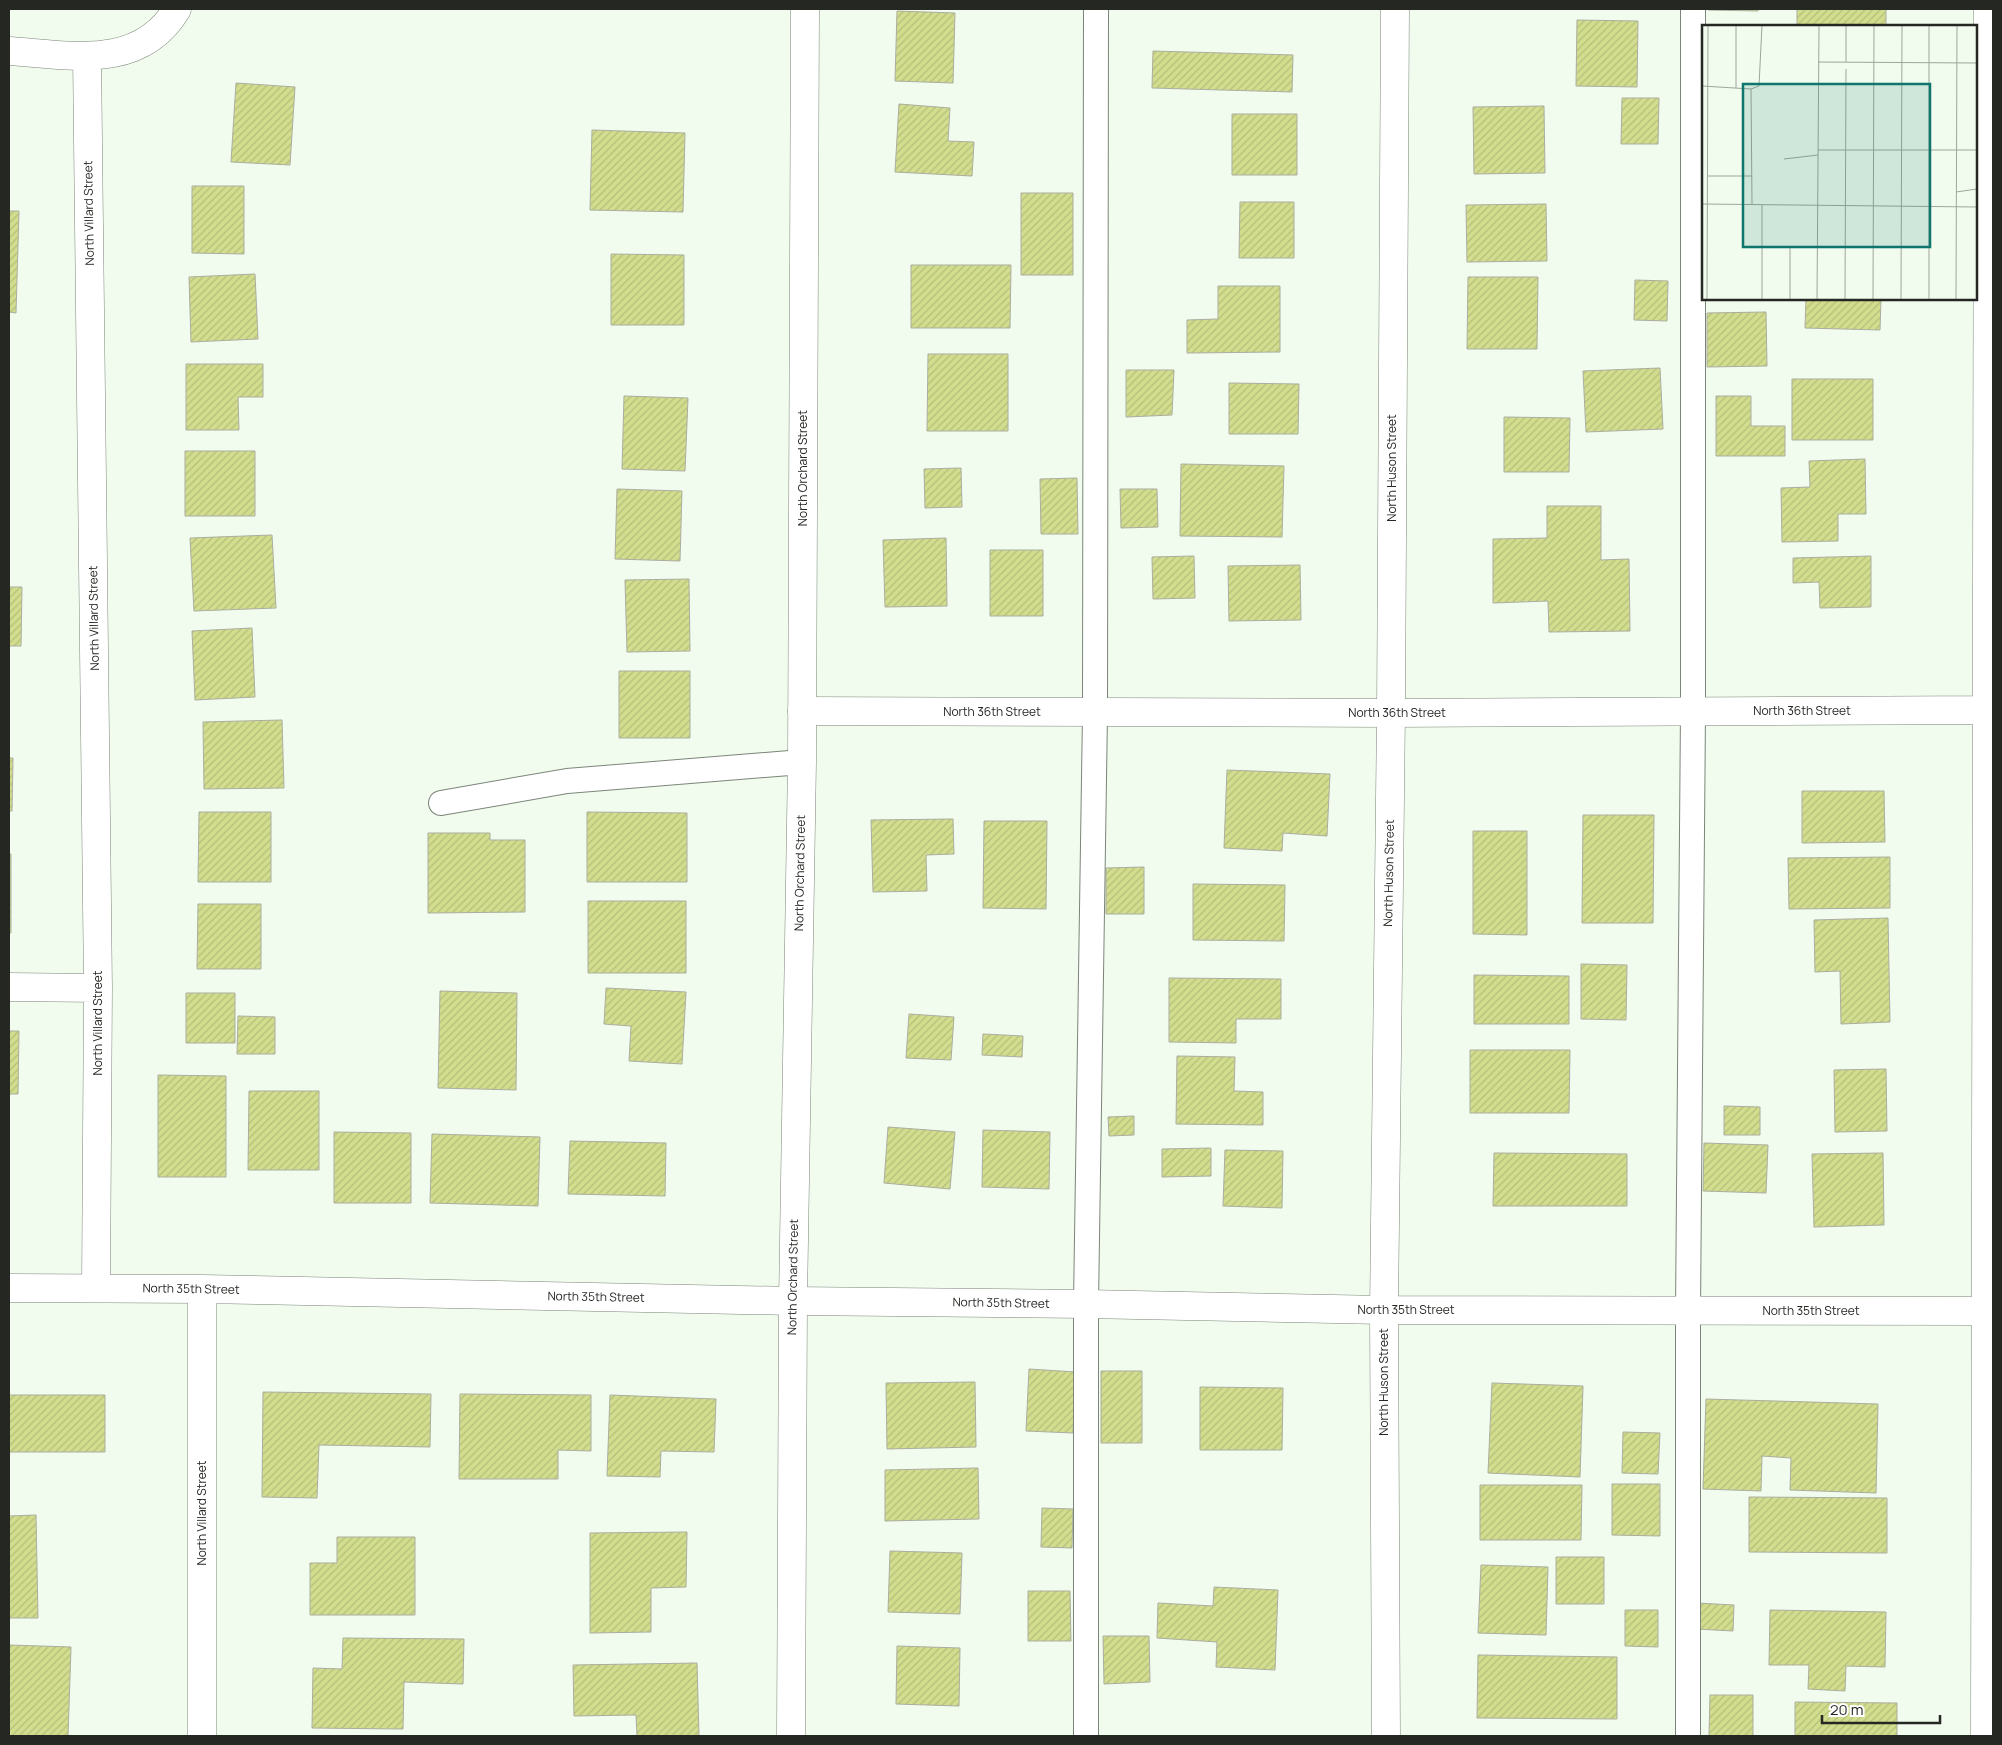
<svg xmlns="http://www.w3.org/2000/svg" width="2002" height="1745" viewBox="0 0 2002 1745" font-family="Manrope,sans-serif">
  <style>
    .building { fill: url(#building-hatch); stroke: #abae9f }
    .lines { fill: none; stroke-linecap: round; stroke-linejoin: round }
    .service-casing { stroke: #7c8579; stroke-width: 26 }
    .minor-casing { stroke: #7c8579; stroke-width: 29 }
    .tertiary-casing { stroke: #7c8579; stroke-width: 29 }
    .service { stroke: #fff; stroke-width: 24 }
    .minor { stroke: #fff; stroke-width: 28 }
    .tertiary { stroke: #fff; stroke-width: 28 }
    .labels { text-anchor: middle; stroke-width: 4.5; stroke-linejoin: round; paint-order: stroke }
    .street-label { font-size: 12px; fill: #242722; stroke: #fff }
    .inset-road { fill: none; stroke: #9fa69c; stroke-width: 1 }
    .view { fill: #0f766e; fill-opacity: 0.15; stroke: #0f766e; stroke-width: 2.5 }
    .inset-edge { fill: none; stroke: #242722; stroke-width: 2.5 }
  </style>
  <defs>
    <pattern id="building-hatch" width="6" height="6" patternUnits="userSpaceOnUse" patternTransform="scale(1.25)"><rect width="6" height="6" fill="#d2de8e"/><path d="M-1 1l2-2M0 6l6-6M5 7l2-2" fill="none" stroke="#b4be7a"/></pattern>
  </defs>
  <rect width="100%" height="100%" fill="#f1fbee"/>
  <!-- building -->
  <path class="building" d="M 1708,9 L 1758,9 L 1758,11 L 1708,10 Z
    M 1797,9 L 1886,9 L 1886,26 L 1797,26 Z
    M 897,11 L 955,13 L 953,83 L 895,81 Z
    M 1577,20 L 1638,21 L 1637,87 L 1576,86 Z
    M 1153,51 L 1293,55 L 1292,92 L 1152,88 Z
    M 236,83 L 295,87 L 290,165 L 231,162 Z
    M 1622,98 L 1659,98 L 1658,144 L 1621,144 Z
    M 899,104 L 950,108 L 948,141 L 974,142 L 972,176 L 895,172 Z
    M 1544,106 L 1545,173 L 1474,174 L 1473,107 Z
    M 1232,114 L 1297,114 L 1297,175 L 1232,175 Z
    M 592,130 L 685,133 L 683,212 L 590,210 Z
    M 192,186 L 244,186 L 244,254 L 192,253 Z
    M 1021,193 L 1073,193 L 1073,275 L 1021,275 Z
    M 1240,202 L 1294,202 L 1294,258 L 1239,258 Z
    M 1546,204 L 1547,261 L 1467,262 L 1466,205 Z
    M 9,211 L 19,211 L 16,313 L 9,312 Z
    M 611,254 L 684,255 L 684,325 L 611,325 Z
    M 911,265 L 1011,265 L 1010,328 L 911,328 Z
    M 255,274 L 258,339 L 191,342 L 189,277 Z
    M 1468,277 L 1538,277 L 1537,349 L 1467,349 Z
    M 1635,280 L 1668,281 L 1667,321 L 1634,320 Z
    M 1218,286 L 1280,286 L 1280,352 L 1187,353 L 1187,320 L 1218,319 Z
    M 1806,299 L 1881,299 L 1880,330 L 1805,328 Z
    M 1766,312 L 1767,366 L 1707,367 L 1707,313 Z
    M 928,354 L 1008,354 L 1008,431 L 927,431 Z
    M 186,364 L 263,364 L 263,397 L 238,397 L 239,430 L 186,430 Z
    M 1660,368 L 1663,429 L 1586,432 L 1583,371 Z
    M 1126,370 L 1174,370 L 1172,415 L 1126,417 Z
    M 1792,379 L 1873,379 L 1873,440 L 1792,440 Z
    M 1229,383 L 1299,384 L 1298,434 L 1229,434 Z
    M 624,396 L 688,398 L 685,471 L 622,469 Z
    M 1716,396 L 1751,396 L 1751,426 L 1785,426 L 1785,456 L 1716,456 Z
    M 1504,417 L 1570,418 L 1569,472 L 1504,472 Z
    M 185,451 L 255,451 L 255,516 L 185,516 Z
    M 1865,459 L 1866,514 L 1838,514 L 1838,541 L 1782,542 L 1781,488 L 1810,487 L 1809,461 Z
    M 1181,464 L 1284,466 L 1282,537 L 1180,536 Z
    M 961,468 L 962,507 L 925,508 L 924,469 Z
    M 1077,478 L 1078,534 L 1041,534 L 1040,479 Z
    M 617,489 L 682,491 L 680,561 L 615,559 Z
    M 1120,489 L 1157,489 L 1158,527 L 1121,528 Z
    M 1547,506 L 1601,506 L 1601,560 L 1629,559 L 1630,631 L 1549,632 L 1548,601 L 1493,603 L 1493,539 L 1547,538 Z
    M 272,535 L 276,608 L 194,611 L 190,538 Z
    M 946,538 L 947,606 L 885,607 L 883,540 Z
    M 990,550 L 1043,550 L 1043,616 L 990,616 Z
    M 1194,556 L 1195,598 L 1153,599 L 1152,557 Z
    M 1871,556 L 1871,607 L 1820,608 L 1819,582 L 1793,583 L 1793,558 Z
    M 1300,565 L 1301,620 L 1229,621 L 1228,566 Z
    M 689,579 L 690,651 L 627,652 L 625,580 Z
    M 9,587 L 22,587 L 21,646 L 9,646 Z
    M 252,628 L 255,697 L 195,700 L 192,631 Z
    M 619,671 L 690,671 L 690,738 L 619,738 Z
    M 282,720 L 284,788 L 204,789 L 203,722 Z
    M 9,758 L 13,758 L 12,811 L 9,811 Z
    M 1227,770 L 1330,774 L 1327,836 L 1283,833 L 1282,851 L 1224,848 Z
    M 1802,791 L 1884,791 L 1885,842 L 1802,843 Z
    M 199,812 L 271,812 L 271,882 L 198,882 Z
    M 587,812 L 687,813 L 687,882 L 587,882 Z
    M 1583,815 L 1654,815 L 1653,923 L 1582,923 Z
    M 953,819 L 954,854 L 926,855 L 927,891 L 873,892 L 871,820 Z
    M 984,821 L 1047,821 L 1046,909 L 983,908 Z
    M 1473,831 L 1527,831 L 1527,935 L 1473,934 Z
    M 428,833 L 490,833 L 490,840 L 525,840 L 525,912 L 428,913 Z
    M 9,854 L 11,854 L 11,933 L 9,933 Z
    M 1890,857 L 1890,908 L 1789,909 L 1788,858 Z
    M 1144,867 L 1144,914 L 1106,914 L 1106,868 Z
    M 1193,884 L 1285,885 L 1284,941 L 1193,940 Z
    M 588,901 L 686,901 L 686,973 L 588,973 Z
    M 198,904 L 261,904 L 261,969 L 197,969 Z
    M 1888,918 L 1890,1022 L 1841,1024 L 1840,971 L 1815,972 L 1814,920 Z
    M 1581,964 L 1627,965 L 1626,1020 L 1581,1019 Z
    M 1474,975 L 1569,976 L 1569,1024 L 1474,1024 Z
    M 1169,978 L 1281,979 L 1281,1019 L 1236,1019 L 1236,1043 L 1169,1042 Z
    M 606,988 L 686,992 L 682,1064 L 629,1061 L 631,1026 L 604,1024 Z
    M 440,991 L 517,993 L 516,1090 L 438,1088 Z
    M 186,993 L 235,993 L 235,1043 L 186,1043 Z
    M 909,1014 L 954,1017 L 951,1060 L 906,1058 Z
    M 238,1016 L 275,1017 L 275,1054 L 237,1054 Z
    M 9,1031 L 19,1031 L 18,1094 L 9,1094 Z
    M 983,1034 L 1023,1036 L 1022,1057 L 982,1055 Z
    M 1470,1050 L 1570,1050 L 1569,1113 L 1470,1113 Z
    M 1177,1056 L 1235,1057 L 1234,1091 L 1263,1092 L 1263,1125 L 1176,1124 Z
    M 1886,1069 L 1887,1131 L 1835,1132 L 1834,1070 Z
    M 158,1075 L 226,1076 L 226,1177 L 158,1177 Z
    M 249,1091 L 319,1091 L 319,1170 L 248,1170 Z
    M 1724,1106 L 1760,1107 L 1760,1135 L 1724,1135 Z
    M 1134,1116 L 1134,1135 L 1109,1136 L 1108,1117 Z
    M 888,1127 L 955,1132 L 950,1189 L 884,1183 Z
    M 983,1130 L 1050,1132 L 1049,1189 L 982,1187 Z
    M 334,1132 L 411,1133 L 411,1203 L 334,1203 Z
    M 432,1134 L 540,1137 L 538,1206 L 430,1203 Z
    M 570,1141 L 666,1143 L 665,1196 L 568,1194 Z
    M 1704,1143 L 1768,1145 L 1766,1193 L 1703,1191 Z
    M 1211,1148 L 1211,1176 L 1162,1177 L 1162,1149 Z
    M 1225,1150 L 1283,1151 L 1282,1208 L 1223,1206 Z
    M 1494,1153 L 1627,1154 L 1627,1206 L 1493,1206 Z
    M 1883,1153 L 1884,1225 L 1814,1227 L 1812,1154 Z
    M 1029,1369 L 1076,1372 L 1073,1433 L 1026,1431 Z
    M 1101,1371 L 1142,1371 L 1142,1443 L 1101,1443 Z
    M 975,1382 L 976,1447 L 887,1449 L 886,1383 Z
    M 1492,1383 L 1583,1386 L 1580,1477 L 1488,1473 Z
    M 1200,1387 L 1283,1388 L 1282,1450 L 1200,1450 Z
    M 263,1392 L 431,1394 L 430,1447 L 319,1445 L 317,1498 L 262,1497 Z
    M 460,1394 L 591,1395 L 591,1451 L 558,1450 L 558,1479 L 459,1479 Z
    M 9,1395 L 105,1395 L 105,1452 L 9,1452 Z
    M 610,1395 L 716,1399 L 714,1452 L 661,1451 L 660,1477 L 607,1476 Z
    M 1706,1399 L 1878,1404 L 1876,1493 L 1790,1490 L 1791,1458 L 1762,1456 L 1761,1491 L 1703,1489 Z
    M 1623,1432 L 1660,1433 L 1658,1474 L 1622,1473 Z
    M 978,1468 L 979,1519 L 885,1521 L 885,1470 Z
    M 1612,1484 L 1660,1484 L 1660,1536 L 1612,1535 Z
    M 1480,1485 L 1582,1485 L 1581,1540 L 1480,1540 Z
    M 1749,1497 L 1887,1498 L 1887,1553 L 1749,1552 Z
    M 1042,1508 L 1073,1509 L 1072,1548 L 1041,1547 Z
    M 36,1515 L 38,1618 L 9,1618 L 9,1516 Z
    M 687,1532 L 686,1587 L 651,1588 L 651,1632 L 590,1633 L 590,1533 Z
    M 337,1537 L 415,1537 L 415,1615 L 310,1615 L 310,1563 L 337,1563 Z
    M 890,1551 L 962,1553 L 960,1614 L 888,1612 Z
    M 1556,1557 L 1604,1557 L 1604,1604 L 1556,1604 Z
    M 1481,1565 L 1548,1567 L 1546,1635 L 1478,1633 Z
    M 1214,1587 L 1278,1590 L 1275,1670 L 1216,1667 L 1217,1642 L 1157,1638 L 1158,1603 L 1213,1606 Z
    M 1028,1591 L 1070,1591 L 1071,1641 L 1028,1641 Z
    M 1697,1603 L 1734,1605 L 1733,1631 L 1696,1629 Z
    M 1625,1610 L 1658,1610 L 1658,1647 L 1625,1646 Z
    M 1770,1610 L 1886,1612 L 1885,1667 L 1846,1666 L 1845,1691 L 1808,1689 L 1809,1665 L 1769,1665 Z
    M 1103,1636 L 1149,1636 L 1150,1682 L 1104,1684 Z
    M 343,1638 L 464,1639 L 463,1684 L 404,1682 L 403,1729 L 312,1728 L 313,1668 L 342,1669 Z
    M 9,1645 L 71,1647 L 68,1736 L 9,1736 Z
    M 897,1646 L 960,1648 L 959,1706 L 896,1704 Z
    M 1478,1655 L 1617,1657 L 1617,1719 L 1477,1718 Z
    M 697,1663 L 699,1736 L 637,1736 L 636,1715 L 574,1716 L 573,1665 Z
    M 1710,1695 L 1753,1695 L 1753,1736 L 1709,1736 Z
    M 1795,1702 L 1897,1703 L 1897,1736 L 1795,1736 Z"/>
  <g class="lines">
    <defs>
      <path id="service" d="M 441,803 L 567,781 L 802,762
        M 1086,1736 L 1086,1304 L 1095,713 L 1096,9
        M 1688,1736 L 1688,1311 L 1693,711 L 1693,9"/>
      <path id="minor" d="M 9,51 C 70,55 140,71 177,9
        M 87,56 L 98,988 L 96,1288
        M 802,711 L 1391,713 L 1993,710
        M 9,987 L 98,988
        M 9,1288 L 202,1289 L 793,1301 L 1086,1304 L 1384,1310 L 1993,1311
        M 202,1289 L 202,1736
        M 1386,1736 L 1384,1310 L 1391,713 L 1395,9
        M 1985,1736 L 1988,9"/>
      <path id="tertiary" d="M 791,1736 L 793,1301 L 802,762 L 805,9"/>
    </defs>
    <!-- service casing -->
    <use href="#service" class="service-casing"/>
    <!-- minor casing -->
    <use href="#minor" class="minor-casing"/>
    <!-- tertiary casing -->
    <use href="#tertiary" class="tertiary-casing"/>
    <!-- service -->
    <use href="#service" class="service"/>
    <!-- minor -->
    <use href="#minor" class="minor"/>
    <!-- tertiary -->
    <use href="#tertiary" class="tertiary"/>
  </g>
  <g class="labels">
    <!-- street labels -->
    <g class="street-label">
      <text transform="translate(89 213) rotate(-91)" y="4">North Villard Street</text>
      <text transform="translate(803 468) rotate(-90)" y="4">North Orchard Street</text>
      <text transform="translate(1392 468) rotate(-90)" y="4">North Huson Street</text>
      <text transform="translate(94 618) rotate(-91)" y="4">North Villard Street</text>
      <text x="1802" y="715">North 36th Street</text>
      <text x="992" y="716">North 36th Street</text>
      <text x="1397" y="717">North 36th Street</text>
      <text transform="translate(800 873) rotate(-89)" y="4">North Orchard Street</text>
      <text transform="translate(1389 873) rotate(-89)" y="4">North Huson Street</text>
      <text transform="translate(98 1023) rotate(-90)" y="4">North Villard Street</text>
      <text transform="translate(793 1277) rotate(-89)" y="4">North Orchard Street</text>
      <text transform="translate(191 1289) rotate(1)" y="4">North 35th Street</text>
      <text transform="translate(596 1297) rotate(1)" y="4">North 35th Street</text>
      <text transform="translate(1001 1303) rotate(1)" y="4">North 35th Street</text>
      <text x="1406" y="1314">North 35th Street</text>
      <text x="1811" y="1315">North 35th Street</text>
      <text transform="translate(1384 1382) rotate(-90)" y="4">North Huson Street</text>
      <text transform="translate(202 1513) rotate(-90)" y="4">North Villard Street</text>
    </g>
  </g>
  <!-- overview -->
  <g transform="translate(1702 25)">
    <rect width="275" height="275" fill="#f1fbee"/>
    <path class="inset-road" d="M 34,0 L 34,63M 116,37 L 275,38M 144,37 L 144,0M 0,61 L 49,64 L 57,61 L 60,0M 49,64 L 50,179M 116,125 L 275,125M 82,134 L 116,130M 5,151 L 50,151M 254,167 L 275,164M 0,179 L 275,182M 60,179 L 60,275M 88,223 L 88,275M 5,275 L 6,0M 115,275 L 117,0M 143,275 L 144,44M 171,275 L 172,0M 199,275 L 200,0M 227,275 L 227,0M 254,275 L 255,0"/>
    <path class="view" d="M 41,59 L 228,59 L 228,222 L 41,222 Z"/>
    <rect width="275" height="275" class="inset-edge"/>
  </g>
  <!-- border -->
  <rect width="2002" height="1745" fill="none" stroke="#242722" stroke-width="20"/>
  <!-- scale -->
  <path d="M1822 1715v8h118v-8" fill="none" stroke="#242722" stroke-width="2.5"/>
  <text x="1830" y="1715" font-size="15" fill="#242722" stroke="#ffffff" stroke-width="4" paint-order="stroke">20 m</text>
</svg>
